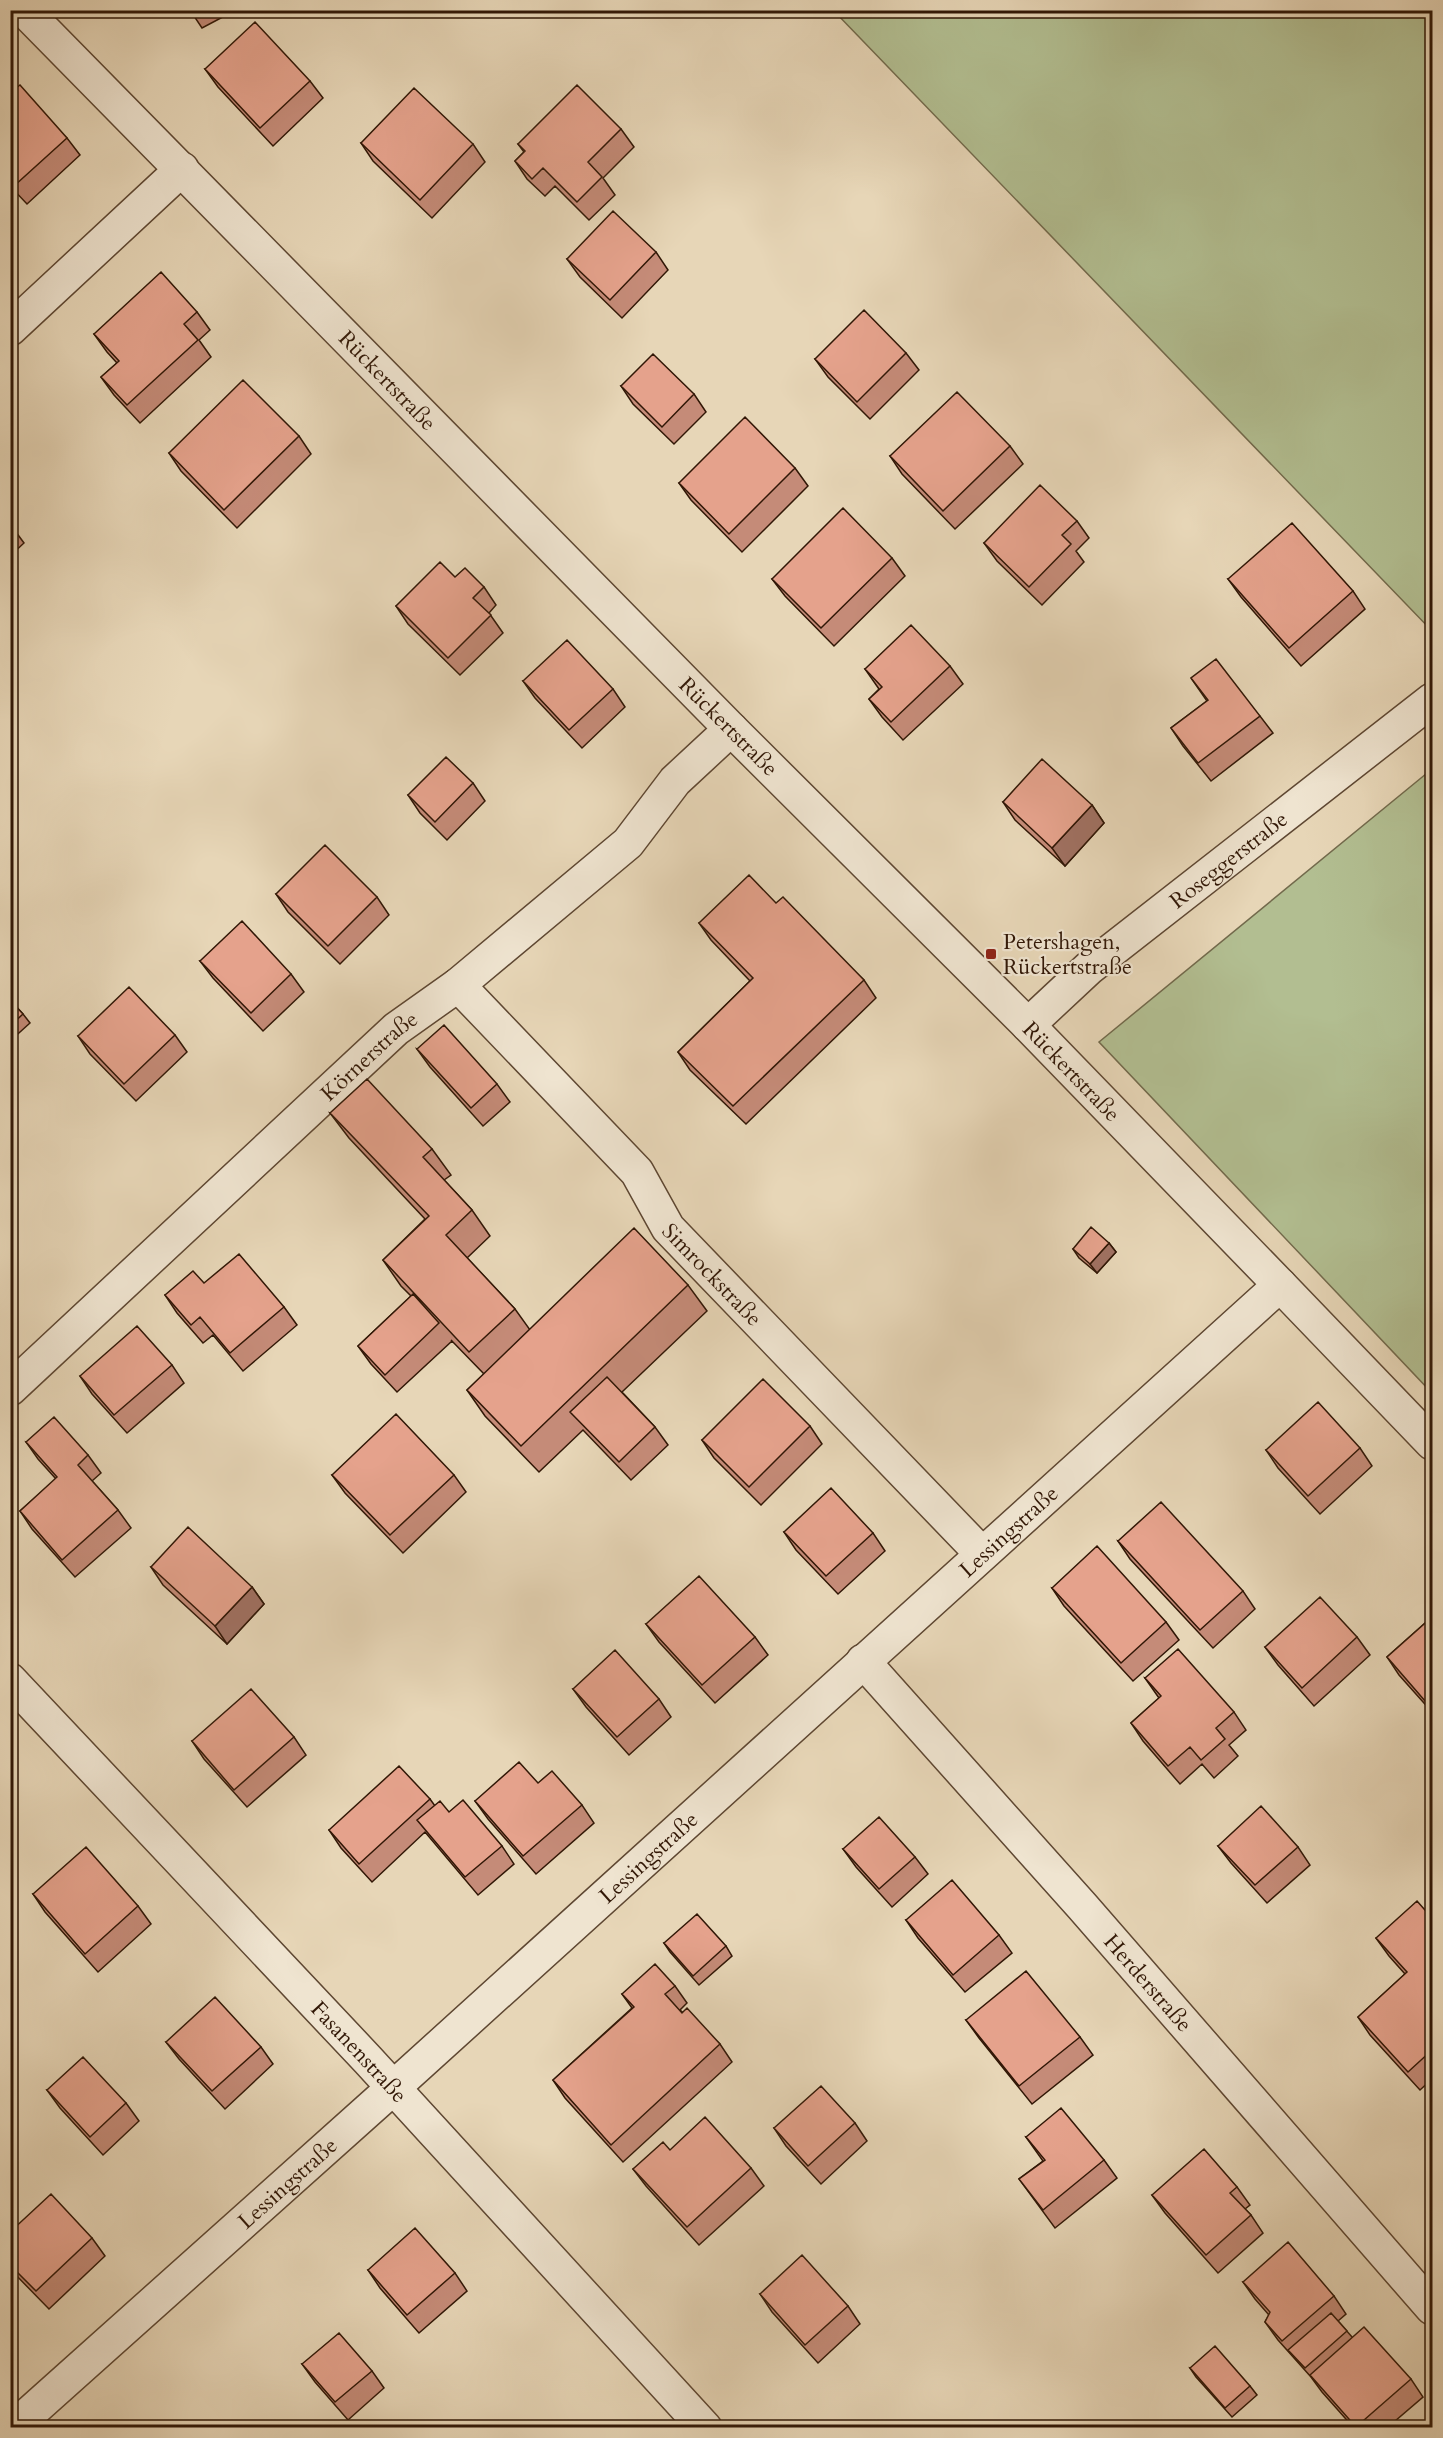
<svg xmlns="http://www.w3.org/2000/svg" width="1443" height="2438" viewBox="0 0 1443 2438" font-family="Cardo,serif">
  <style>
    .green { fill: #b2be91; stroke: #726a4c; stroke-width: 1.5 }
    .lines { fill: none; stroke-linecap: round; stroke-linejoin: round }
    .minor-casing { stroke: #5e4732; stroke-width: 36 }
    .tertiary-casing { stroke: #5e4732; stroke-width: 36 }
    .minor { stroke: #efe4d0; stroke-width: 33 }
    .tertiary { stroke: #efe4d0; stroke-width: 33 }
    .wall { fill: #c58b78; stroke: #311706; stroke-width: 1.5 }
    .shaded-wall { fill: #a07162; stroke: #311706; stroke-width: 1.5 }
    .building { fill: #e5a28c; stroke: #311706; stroke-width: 1.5 }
    .poi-dot { fill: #8f2418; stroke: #efe4d0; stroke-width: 2 }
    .labels { text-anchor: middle; stroke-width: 4.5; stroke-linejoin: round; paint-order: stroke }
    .street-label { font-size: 22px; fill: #311706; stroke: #efe4d0 }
    .poi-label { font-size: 22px; fill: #311706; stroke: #efe4d0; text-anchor: start }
  </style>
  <rect width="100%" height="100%" fill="#e7d6b7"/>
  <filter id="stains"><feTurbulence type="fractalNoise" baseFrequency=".00333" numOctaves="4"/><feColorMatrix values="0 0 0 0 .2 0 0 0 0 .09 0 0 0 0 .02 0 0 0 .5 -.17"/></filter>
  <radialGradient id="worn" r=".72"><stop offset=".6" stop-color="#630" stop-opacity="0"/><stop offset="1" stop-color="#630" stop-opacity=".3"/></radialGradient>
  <!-- green -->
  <path class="green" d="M 834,11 L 1432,11 L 1432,631 Z
    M 1432,769 L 1432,1393 L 1099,1042 Z"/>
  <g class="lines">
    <defs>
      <g id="minor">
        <path d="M 10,329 L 182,169"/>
        <path id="s1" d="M 458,985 L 637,1172 L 668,1228 L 982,1554"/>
        <path id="s2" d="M 1028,1025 L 1089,968 L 1432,700"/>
        <path d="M 1280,1285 L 1432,1443"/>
        <path id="s3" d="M 10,1389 L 396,1029 L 458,985 L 628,843 L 675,781 L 731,729"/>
        <path id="s4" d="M 863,1661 L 1082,1906 L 1432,2308"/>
        <path id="s5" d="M 10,1680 L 368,2060 L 705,2428"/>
      </g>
      <g id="tertiary">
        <path id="s6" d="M 13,2428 L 393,2088 L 1280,1285 L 1028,1025 L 731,729 L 24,10"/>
      </g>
    </defs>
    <!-- minor casing -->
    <use href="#minor" class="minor-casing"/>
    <!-- tertiary casing -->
    <use href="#tertiary" class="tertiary-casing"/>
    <!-- minor -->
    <use href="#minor" class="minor"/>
    <!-- tertiary -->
    <use href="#tertiary" class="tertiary"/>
  </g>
  <!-- wall -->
  <path class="wall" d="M 190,10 L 236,10 L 202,28 Z
    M 205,69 L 310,81 L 323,98 L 273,146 L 218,87 Z
    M 10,93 L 67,138 L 80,155 L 27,204 L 10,186 Z
    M 621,129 L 634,147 L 603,178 L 615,195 L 589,220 L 555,186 L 545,196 L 527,179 L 515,161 L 524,152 L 518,144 Z
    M 361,143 L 473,144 L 485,162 L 432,218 L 373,161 Z
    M 656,252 L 668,270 L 622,318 L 580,277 L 567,259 Z
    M 197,312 L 210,330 L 199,340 L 211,357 L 140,423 L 114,395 L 101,377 L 117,363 L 107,352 L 94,334 Z
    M 906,353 L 919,370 L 870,419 L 828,377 L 815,359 Z
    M 621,386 L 694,394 L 706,412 L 674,444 L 633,404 Z
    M 299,436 L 311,454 L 237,528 L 181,471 L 169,453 Z
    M 1010,446 L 1023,464 L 955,529 L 902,474 L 890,456 Z
    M 795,468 L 808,486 L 742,552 L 691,500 L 679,483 Z
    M 1077,521 L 1089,538 L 1076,551 L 1084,562 L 1042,605 L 997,561 L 984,543 Z
    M 10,524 L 24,543 L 10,556 Z
    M 892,558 L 905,576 L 834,646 L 785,596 L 772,579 Z
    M 455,577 L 484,587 L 496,605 L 489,613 L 503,633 L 460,675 L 408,624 L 396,606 Z
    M 1228,579 L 1353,591 L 1365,609 L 1301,666 L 1241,597 Z
    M 950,666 L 963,684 L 903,740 L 882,717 L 869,699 L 879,689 L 865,669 Z
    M 1191,678 L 1260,716 L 1273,733 L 1211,781 L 1183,746 L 1171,728 L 1207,701 Z
    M 523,681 L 613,689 L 625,707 L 582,748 L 535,698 Z
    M 473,783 L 485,801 L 447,840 L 420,813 L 408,795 Z
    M 1003,802 L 1092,805 L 1104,823 L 1065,866 L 1015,820 Z
    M 276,894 L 377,897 L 389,915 L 340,964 L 288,912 Z
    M 776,903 L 864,980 L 876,998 L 746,1124 L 690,1070 L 678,1052 L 750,981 L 711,940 L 699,923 Z
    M 200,961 L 291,974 L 304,992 L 263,1031 L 213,978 Z
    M 10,1000 L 23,1014 L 30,1023 L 10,1041 Z
    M 175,1035 L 187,1052 L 136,1101 L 90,1054 L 78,1036 Z
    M 417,1049 L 497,1084 L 510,1102 L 483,1126 L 430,1067 Z
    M 330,1113 L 432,1149 L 451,1175 L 444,1180 L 472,1210 L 490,1236 L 467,1258 L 515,1309 L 530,1330 L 688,1285 L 707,1311 L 622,1392 L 655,1427 L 668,1445 L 631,1480 L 583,1430 L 539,1472 L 485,1416 L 467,1390 L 484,1374 L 451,1340 L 452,1341 L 397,1392 L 371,1364 L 358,1346 L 411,1296 L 401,1286 L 383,1260 L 425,1219 L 349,1138 Z
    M 1109,1243 L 1116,1252 L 1097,1273 L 1079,1258 L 1073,1249 Z
    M 204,1283 L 284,1307 L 297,1325 L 243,1371 L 213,1335 L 203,1343 L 177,1313 L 165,1295 Z
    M 172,1365 L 184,1383 L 127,1433 L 92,1394 L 80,1376 Z
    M 810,1426 L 822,1444 L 761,1505 L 714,1458 L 702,1440 Z
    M 26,1442 L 88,1455 L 101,1473 L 92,1481 L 118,1510 L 131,1528 L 75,1577 L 32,1529 L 20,1511 L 56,1479 L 38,1459 Z
    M 1360,1448 L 1372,1466 L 1320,1514 L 1278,1468 L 1266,1450 Z
    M 332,1475 L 454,1475 L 466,1492 L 403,1553 L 345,1493 Z
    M 784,1532 L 873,1533 L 885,1551 L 838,1594 L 796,1550 Z
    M 1118,1541 L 1243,1591 L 1255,1609 L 1213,1648 L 1130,1559 Z
    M 151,1567 L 252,1587 L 264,1604 L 227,1644 L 163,1585 Z
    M 1052,1588 L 1166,1622 L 1179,1640 L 1133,1681 L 1064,1606 Z
    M 1432,1617 L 1432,1712 L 1399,1675 L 1387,1657 Z
    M 646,1624 L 755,1637 L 768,1655 L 715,1703 L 659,1642 Z
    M 1357,1637 L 1370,1655 L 1314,1706 L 1278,1665 L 1265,1647 Z
    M 1145,1678 L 1234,1712 L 1246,1730 L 1229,1745 L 1238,1756 L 1214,1778 L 1202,1764 L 1180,1784 L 1143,1741 L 1131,1723 L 1159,1698 Z
    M 573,1689 L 659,1699 L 671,1717 L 629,1755 L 586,1707 Z
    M 294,1737 L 306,1755 L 247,1807 L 204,1759 L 192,1741 Z
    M 538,1783 L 582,1805 L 594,1823 L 536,1874 L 488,1819 L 475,1801 Z
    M 430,1799 L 435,1806 L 449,1812 L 502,1846 L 514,1864 L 478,1895 L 425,1832 L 372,1882 L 341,1848 L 329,1830 Z
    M 1218,1846 L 1298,1847 L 1310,1865 L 1267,1903 L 1231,1863 Z
    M 843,1849 L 915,1857 L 928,1874 L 892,1907 L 856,1867 Z
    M 33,1894 L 138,1906 L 151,1924 L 98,1972 L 45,1912 Z
    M 1432,1918 L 1432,2079 L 1420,2090 L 1370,2035 L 1358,2017 L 1405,1974 L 1389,1956 L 1376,1938 Z
    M 906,1920 L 999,1935 L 1012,1953 L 965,1992 L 918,1938 Z
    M 664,1943 L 726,1946 L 732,1956 L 699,1985 L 670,1952 Z
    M 675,1986 L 687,2003 L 680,2010 L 720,2044 L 732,2062 L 623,2162 L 565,2098 L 553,2080 L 632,2008 L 622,1994 Z
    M 966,2020 L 1080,2037 L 1093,2055 L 1032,2104 L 979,2038 Z
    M 166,2042 L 261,2047 L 273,2064 L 225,2109 L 179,2059 Z
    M 47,2090 L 126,2103 L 139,2121 L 103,2155 L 60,2108 Z
    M 855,2123 L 867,2141 L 821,2184 L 786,2146 L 774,2128 Z
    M 1026,2137 L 1104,2160 L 1117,2178 L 1055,2228 L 1019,2179 L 1043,2161 Z
    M 670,2150 L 751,2168 L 764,2186 L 699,2245 L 646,2186 L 633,2169 Z
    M 1237,2187 L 1250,2205 L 1245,2209 L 1251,2215 L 1263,2233 L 1218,2273 L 1165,2213 L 1152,2195 Z
    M 10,2232 L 92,2238 L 105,2256 L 49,2309 L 10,2269 Z
    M 368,2270 L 455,2273 L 467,2291 L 419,2333 L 380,2288 Z
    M 1243,2282 L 1334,2296 L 1346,2314 L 1338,2321 L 1352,2337 L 1411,2379 L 1423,2397 L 1388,2427 L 1353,2427 L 1322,2392 L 1311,2377 L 1278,2340 L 1265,2322 L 1269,2315 L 1255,2299 Z
    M 760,2294 L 848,2306 L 860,2324 L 818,2363 L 772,2312 Z
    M 302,2364 L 372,2371 L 384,2388 L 348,2420 L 315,2382 Z
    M 1190,2368 L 1250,2386 L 1257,2395 L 1232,2417 L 1196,2377 Z"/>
  <!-- shaded-wall -->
  <path class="shaded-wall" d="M 1092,805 L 1104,823 L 1065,866 L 1052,848 Z
    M 1109,1243 L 1116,1252 L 1097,1273 L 1090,1264 Z
    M 252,1587 L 264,1604 L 227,1644 L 215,1626 Z"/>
  <!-- building -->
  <path class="building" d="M 255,22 L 310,81 L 260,128 L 205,69 Z
    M 20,85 L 67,138 L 14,186 L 10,182 L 10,93 Z
    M 577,85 L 621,129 L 588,162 L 602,177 L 577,202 L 543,168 L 532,179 L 515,161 L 525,151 L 518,144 Z
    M 414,88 L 473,144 L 420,200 L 361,143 Z
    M 613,211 L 656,252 L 610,300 L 567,259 Z
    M 161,272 L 197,312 L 184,324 L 198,340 L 127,405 L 101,377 L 119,361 L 94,334 Z
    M 864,310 L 906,353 L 857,402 L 815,359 Z
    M 653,354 L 694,394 L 662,427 L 621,386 Z
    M 243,380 L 299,436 L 224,510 L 169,453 Z
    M 957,392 L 1010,446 L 943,511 L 890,456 Z
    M 745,417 L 795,468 L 729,534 L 679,483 Z
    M 1040,485 L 1077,521 L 1062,535 L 1071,544 L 1029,587 L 984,543 Z
    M 843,508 L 892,558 L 821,628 L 772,579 Z
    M 1292,523 L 1353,591 L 1289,648 L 1228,579 Z
    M 440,562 L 455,577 L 465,568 L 484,587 L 473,598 L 491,615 L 448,658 L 396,606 Z
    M 911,625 L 950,666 L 891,722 L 869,699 L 882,687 L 865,669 Z
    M 567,640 L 613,689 L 569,730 L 523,681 Z
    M 1216,659 L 1260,716 L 1198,763 L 1171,728 L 1208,700 L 1191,678 Z
    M 446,757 L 473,783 L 435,822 L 408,795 Z
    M 1042,759 L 1092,805 L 1052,848 L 1003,802 Z
    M 325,845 L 377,897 L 328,946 L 276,894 Z
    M 749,875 L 776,903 L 783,897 L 864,980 L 733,1106 L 678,1052 L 753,978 L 699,923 Z
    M 242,921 L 291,974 L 251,1013 L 200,961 Z
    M 129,987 L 175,1035 L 124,1084 L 78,1036 Z
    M 10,1000 L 23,1014 L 10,1026 Z
    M 444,1025 L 497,1084 L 471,1108 L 417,1049 Z
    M 367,1079 L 432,1149 L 423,1157 L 472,1210 L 446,1235 L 515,1309 L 469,1352 L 383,1260 L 429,1216 L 330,1113 Z
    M 1091,1227 L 1109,1243 L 1090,1264 L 1073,1249 Z
    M 634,1228 L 688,1285 L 521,1446 L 467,1390 Z
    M 239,1254 L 284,1307 L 230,1353 L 200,1317 L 191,1325 L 165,1295 L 193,1271 L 204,1283 Z
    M 413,1294 L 439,1323 L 385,1375 L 358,1346 Z
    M 137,1326 L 172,1365 L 114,1415 L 80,1376 Z
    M 607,1377 L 655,1427 L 619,1462 L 570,1412 Z
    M 763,1379 L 810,1426 L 749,1487 L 702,1440 Z
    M 1318,1402 L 1360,1448 L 1308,1496 L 1266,1450 Z
    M 396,1414 L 454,1475 L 390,1535 L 332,1475 Z
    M 54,1417 L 88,1455 L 78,1465 L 118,1510 L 62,1560 L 20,1511 L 57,1477 L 26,1442 Z
    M 831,1488 L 873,1533 L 826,1576 L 784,1532 Z
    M 1161,1502 L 1243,1591 L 1200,1630 L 1118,1541 Z
    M 188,1527 L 252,1587 L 215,1626 L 151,1567 Z
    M 1097,1546 L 1166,1622 L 1121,1663 L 1052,1588 Z
    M 699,1576 L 755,1637 L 702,1685 L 646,1624 Z
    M 1320,1597 L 1357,1637 L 1302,1688 L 1265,1647 Z
    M 1432,1617 L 1432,1709 L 1387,1657 Z
    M 1178,1649 L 1234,1712 L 1216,1728 L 1225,1739 L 1201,1760 L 1190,1747 L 1168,1766 L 1131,1723 L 1161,1696 L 1145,1678 Z
    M 615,1650 L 659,1699 L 617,1737 L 573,1689 Z
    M 251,1689 L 294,1737 L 234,1790 L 192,1741 Z
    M 519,1762 L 538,1783 L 552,1771 L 582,1805 L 523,1856 L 475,1801 Z
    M 399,1766 L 430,1799 L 359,1864 L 329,1830 Z
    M 463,1800 L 502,1846 L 465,1877 L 417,1820 L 440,1801 L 449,1812 Z
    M 1261,1806 L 1298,1847 L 1255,1885 L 1218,1846 Z
    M 879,1817 L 915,1857 L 879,1889 L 843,1849 Z
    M 86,1847 L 138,1906 L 85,1954 L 33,1894 Z
    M 952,1880 L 999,1935 L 953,1975 L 906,1920 Z
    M 1417,1901 L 1432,1918 L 1432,2050 L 1408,2072 L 1358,2017 L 1407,1972 L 1376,1938 Z
    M 697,1914 L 726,1946 L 693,1976 L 664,1943 Z
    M 655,1964 L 675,1986 L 665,1994 L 682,2013 L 687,2008 L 720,2044 L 611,2145 L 553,2080 L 634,2007 L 622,1994 Z
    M 1026,1971 L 1080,2037 L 1019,2086 L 966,2020 Z
    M 215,1997 L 261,2047 L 212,2091 L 166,2042 Z
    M 83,2057 L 126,2103 L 90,2137 L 47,2090 Z
    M 821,2086 L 855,2123 L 808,2166 L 774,2128 Z
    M 1061,2108 L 1104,2160 L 1043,2210 L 1019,2179 L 1045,2160 L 1026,2137 Z
    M 705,2117 L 751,2168 L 687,2227 L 633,2169 L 663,2142 L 670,2150 Z
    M 1204,2149 L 1237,2187 L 1230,2193 L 1251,2215 L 1206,2255 L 1152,2195 Z
    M 51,2194 L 92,2238 L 36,2291 L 10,2265 L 10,2232 Z
    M 415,2228 L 455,2273 L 407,2315 L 368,2270 Z
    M 1288,2242 L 1334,2296 L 1282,2341 L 1265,2322 L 1270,2312 L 1243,2282 Z
    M 802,2255 L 848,2306 L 805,2345 L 760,2294 Z
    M 1331,2313 L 1347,2331 L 1305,2368 L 1288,2350 Z
    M 1364,2327 L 1411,2379 L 1356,2427 L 1310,2375 Z
    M 339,2333 L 372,2371 L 335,2402 L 302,2364 Z
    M 1215,2346 L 1250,2386 L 1225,2408 L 1190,2368 Z"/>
  <!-- markers -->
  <rect class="poi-dot" x="985" y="948" width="12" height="12" rx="3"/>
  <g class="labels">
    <!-- street labels -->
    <g class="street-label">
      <text transform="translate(388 380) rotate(46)" y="8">Rückertstraße</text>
      <text transform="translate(729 726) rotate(45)" y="8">Rückertstraße</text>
      <text dy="8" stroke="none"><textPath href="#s2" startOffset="260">Roseggerstraße</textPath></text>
      <text dy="8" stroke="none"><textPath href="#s3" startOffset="490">Körnerstraße</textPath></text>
      <text transform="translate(1072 1071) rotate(46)" y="8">Rückertstraße</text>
      <text dy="8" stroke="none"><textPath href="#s1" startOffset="387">Simrockstraße</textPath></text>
      <text dy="8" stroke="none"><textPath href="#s6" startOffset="1340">Lessingstraße</textPath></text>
      <text dy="8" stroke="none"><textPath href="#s6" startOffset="854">Lessingstraße</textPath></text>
      <text dy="8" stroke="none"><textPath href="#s4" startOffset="430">Herderstraße</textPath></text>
      <text dy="8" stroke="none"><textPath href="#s5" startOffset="510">Fasanenstraße</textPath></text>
      <text dy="8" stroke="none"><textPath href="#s6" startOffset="368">Lessingstraße</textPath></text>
    </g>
    <!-- poi labels -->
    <g class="poi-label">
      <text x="1003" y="949">Petershagen,<tspan x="1003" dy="25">Rückertstraße</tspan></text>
    </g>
  </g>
  <!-- margin -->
  <rect width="1443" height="2438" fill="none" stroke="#e7d6b7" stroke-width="36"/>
  <rect x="12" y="12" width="1419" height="2414" fill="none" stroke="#311706" stroke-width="3"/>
  <rect x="18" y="18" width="1407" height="2402" fill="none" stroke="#311706" stroke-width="1.5"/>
  <rect width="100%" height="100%" filter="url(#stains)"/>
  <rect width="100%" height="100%" fill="url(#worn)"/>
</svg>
